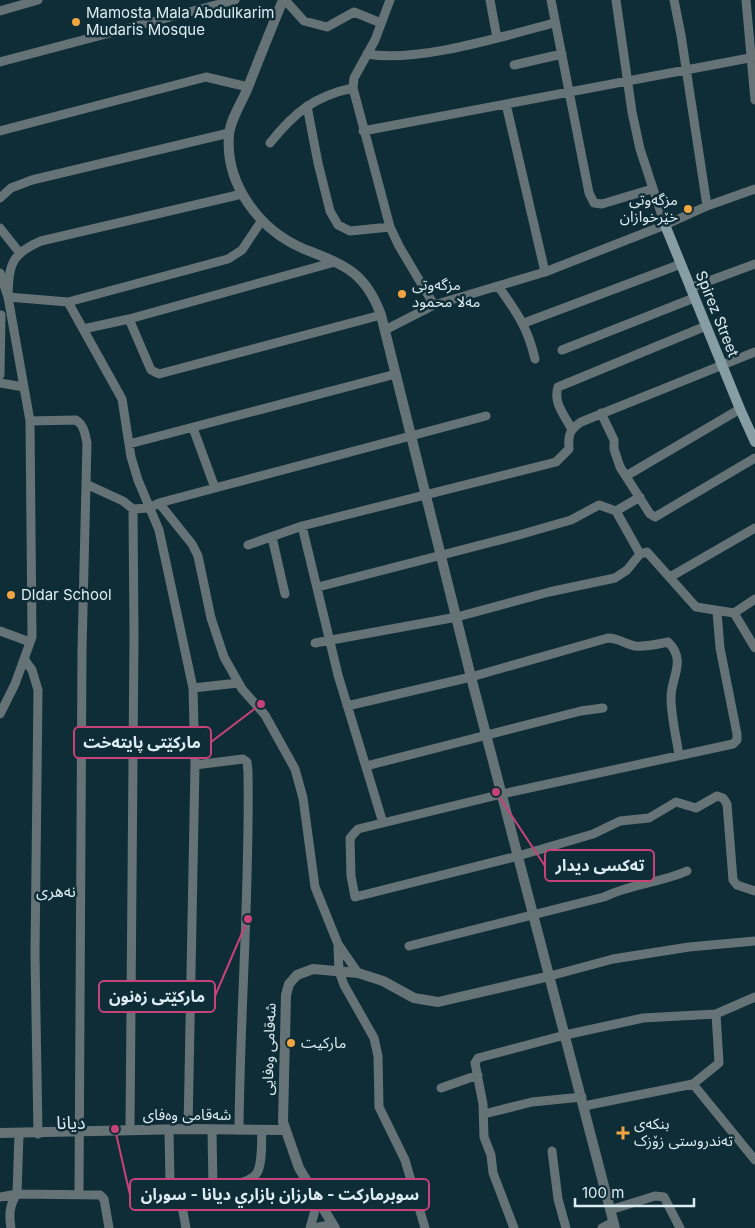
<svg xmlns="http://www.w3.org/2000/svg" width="755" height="1228" viewBox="0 0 755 1228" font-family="Inter,'Noto Sans Arabic',sans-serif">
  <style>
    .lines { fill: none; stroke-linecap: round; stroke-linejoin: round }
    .minor { stroke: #657377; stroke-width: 9 }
    .tertiary { stroke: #657377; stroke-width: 10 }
    .secondary { stroke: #879da4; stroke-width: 10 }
    .poi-dot { fill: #f1a540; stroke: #0f2d36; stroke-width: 2 }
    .labels { text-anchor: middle; stroke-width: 5; stroke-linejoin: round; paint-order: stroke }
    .poi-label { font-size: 15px; fill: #dcecf2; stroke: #0f2d36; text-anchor: start }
    .street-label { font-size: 15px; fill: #dcecf2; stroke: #0f2d36 }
    .neighbourhood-label { font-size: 16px; fill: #dcecf2; stroke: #0f2d36 }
    .quarter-label { font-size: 18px; fill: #dcecf2; stroke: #0f2d36 }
    .leader { fill: none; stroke: #c74279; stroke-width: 2 }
    .callout-dot { fill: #c74279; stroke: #0f2d36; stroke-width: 2 }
    .callout { fill: #0f2d36; stroke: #c74279; stroke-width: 2 }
    .callout-label { font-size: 16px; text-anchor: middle; font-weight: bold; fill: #dcecf2 }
  </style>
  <rect width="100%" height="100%" fill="#0f2d36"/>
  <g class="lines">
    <!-- minor -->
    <path class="minor" d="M 285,0 L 304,21 L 327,27 L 354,12 L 381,23
      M 390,0 L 375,40 L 354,78 L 353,88 L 390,227 L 399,246 L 434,305
      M 490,0 L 497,38
      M 551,0 L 589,193 L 594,203 L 602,204 L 652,189
      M 616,0 L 632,112 L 640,149 L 665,225
      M 674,0 L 681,35 L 707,206
      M 746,0 L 755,100
      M 0,11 L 38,0
      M 367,54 C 418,63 504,36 554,23
      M 0,62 L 235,0
      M 514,65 L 562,54
      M 506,104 L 545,272
      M 307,106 L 318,163 L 330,211 L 338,225 L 350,231 L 390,227
      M 0,131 L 206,77 L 248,87
      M 363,131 L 755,57
      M 270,143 C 294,113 314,96 353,88
      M 242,194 L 41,241 C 10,254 9,266 8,297 L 68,302 L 228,259 L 242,250 L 262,220
      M 0,198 L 11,188 L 32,180 L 229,133
      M 0,228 L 19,252
      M 0,273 L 8,297 L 30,421 L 32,637 L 15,684 L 0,714
      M 498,286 C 516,311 528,328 535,359
      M 690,288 L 755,264
      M 68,302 L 122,399 L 131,457 L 138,480 L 159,530 L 193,688 L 195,765 L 188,1129
      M 129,319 L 151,370 L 159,374 L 381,315
      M 524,323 L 681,264
      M 83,329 L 129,319 L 335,262
      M 385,330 L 434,305 L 545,272 L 665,225 L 707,206 L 755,189
      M 562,350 L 694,298
      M 0,375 L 1,315
      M 0,383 L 24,387
      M 601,413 L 614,440 L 614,449 L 620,467 L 650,514 L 655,517 L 755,458
      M 30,421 L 76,420 C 84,425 85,434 87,443 L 82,650 L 79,1193
      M 193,428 L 215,488
      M 571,428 C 564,414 553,403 558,387 L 706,326
      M 129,444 L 396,374
      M 626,476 L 740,409
      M 86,484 L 123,501 L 133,509 L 149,508 L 159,503 L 215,488 L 486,416
      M 159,503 L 192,544 L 198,556 L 211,618 L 224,657 L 242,689 L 265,715 L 295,769 L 303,798 L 315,887 L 338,944 L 358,973
      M 616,511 L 640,497
      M 302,526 L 338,675 L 383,823
      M 272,537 L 285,594
      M 248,545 L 302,526 L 556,462 L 569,449 C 568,436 569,430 581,422 L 755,352
      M 670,577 L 755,528
      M 318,587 L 519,535 L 571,520 L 599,505 L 616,511 L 640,554
      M 717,612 L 720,648 L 737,734 L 737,740 L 733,744 L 502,794 L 358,829 L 350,838 L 351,876 L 355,897 L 518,856 L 593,834 L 620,821 L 649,818 L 676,802 L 696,808 L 717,796 L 723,798 L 727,804 L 733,880 L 737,885 L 755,891
      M 734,613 L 755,599
      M 0,631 L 30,642
      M 315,643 L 457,617 L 549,592 L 615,578 L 627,570 L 640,554 L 647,552 L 696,607 L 734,613 L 755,648
      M 24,659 L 32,670 L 38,690 L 35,955 L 38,1134
      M 193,688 L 238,683
      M 347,706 L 471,677 L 608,638 C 618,638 625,644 635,646 C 647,647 658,644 668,642 C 687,660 671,678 671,697 C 671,716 676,736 679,755
      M 195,765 L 243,759 L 247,762 L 248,772 C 250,892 240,1010 239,1130
      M 366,766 L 581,711 L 603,708
      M 409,946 L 604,897 C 630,884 660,883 687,871
      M 338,947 L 339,971 L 344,985 L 374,1038 L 378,1056 L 379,1107 L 405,1160 L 425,1228
      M 550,976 L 613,959 L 689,947 L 755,941
      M 693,1084 L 719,1063 L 716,1014
      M 441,1088 L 478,1075
      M 584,1106 L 693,1084 L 755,1160
      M 484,1114 L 532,1102 L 582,1097
      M 130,1130 L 134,636 L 133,509
      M 169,1130 L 170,1183 L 179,1190 C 196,1189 248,1188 257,1173 C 263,1162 261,1142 262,1130
      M 212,1130 L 213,1187
      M 552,1151 L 558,1199 L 566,1228
      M 179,1190 L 186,1228
      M 0,1197 L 17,1194 L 100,1195 L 104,1199 L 109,1228
      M 610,1210 L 655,1196 L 664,1197 L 680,1228
      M 11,1228 C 9,1216 9,1205 17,1194 L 19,1134
      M 310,1228 L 318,1200
      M 514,1228 L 493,1173 L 491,1155 L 484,1137 L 483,1104 L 475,1063 L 478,1058 L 565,1035 L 643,1018 L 716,1014 L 755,997
      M 602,1228 L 613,1222"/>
    <!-- tertiary -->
    <path class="tertiary" d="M 283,0 C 270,31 258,62 246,92 C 240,105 230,121 229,135 C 225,184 259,230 304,249 C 344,265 365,271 381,315 L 471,677 L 615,1228
      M 0,1133 L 188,1129 L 285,1130
      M 316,1228 L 333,1225
      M 335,1228 L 299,1168 L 283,1122 L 286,995 L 289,984 L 297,975 L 313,969 L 358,973 L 383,981 L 414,998 L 438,1002 L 550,976"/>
    <!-- secondary -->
    <path class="secondary" d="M 665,225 L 740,409 L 755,442"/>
  </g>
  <!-- markers -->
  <g class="poi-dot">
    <circle cx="76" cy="22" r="5"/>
    <circle cx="688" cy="209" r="5"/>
    <circle cx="402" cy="294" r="5"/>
    <circle cx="11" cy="595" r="5"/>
    <circle cx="291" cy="1043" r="5"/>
    <path d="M620.5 1125.5h5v5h5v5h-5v5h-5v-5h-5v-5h5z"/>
  </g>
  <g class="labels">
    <!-- poi labels -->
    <g class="poi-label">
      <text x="86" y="18">Mamosta Mala Abdulkarim<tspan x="86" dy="17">Mudaris Mosque</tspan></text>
      <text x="678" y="205" text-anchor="end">مزگەوتی<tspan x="678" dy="17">خێرخوازان</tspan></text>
      <text x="412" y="290">مزگه‌وتی<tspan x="412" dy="17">مه‌لا محمود</tspan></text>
      <text x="21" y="600">Dldar School</text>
      <text x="301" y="1048">ماركيت</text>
      <text x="634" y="1129">بنکەی<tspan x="634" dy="17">تەندروستی زۆزک</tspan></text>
    </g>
    <!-- street labels -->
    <g class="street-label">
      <text transform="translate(717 314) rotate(68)" y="5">Spirez Street</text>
      <text transform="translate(269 1049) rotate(-88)" y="5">شەقامی وەفایی</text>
      <text x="187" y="1120">شەقامی وەفای</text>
    </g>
    <!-- neighbourhood labels -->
    <g class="neighbourhood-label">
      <text x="56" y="897">نەھری</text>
    </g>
    <!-- quarter labels -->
    <g class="quarter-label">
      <text x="71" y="1129">دیانا</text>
    </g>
  </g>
  <!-- callouts -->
  <path class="leader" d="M261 704L211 742M496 792L545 866M248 919L215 996M115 1129L130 1195"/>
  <g class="callout-dot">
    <circle cx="261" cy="704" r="5"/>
    <circle cx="496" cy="792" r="5"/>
    <circle cx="248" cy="919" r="5"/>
    <circle cx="115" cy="1129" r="5"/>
  </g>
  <g class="callout">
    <rect x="74" y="727" width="137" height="31" rx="5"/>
    <rect x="545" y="850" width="109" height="31" rx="5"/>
    <rect x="99" y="981" width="116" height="31" rx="5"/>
    <rect x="130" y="1179" width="299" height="31" rx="5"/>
  </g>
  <g class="callout-label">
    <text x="142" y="748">مارکێتی پایتەخت</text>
    <text x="600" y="871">تەكسی دیدار</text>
    <text x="157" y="1002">مارکێتی زەنون</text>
    <text x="280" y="1200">سوبرماركت - هارزان بازاري ديانا - سوران</text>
  </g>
  <!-- scale -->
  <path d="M575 1198v8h119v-8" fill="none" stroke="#dcecf2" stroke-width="2.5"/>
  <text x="582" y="1198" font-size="15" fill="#dcecf2" stroke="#0f2d36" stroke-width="4" paint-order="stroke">100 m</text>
</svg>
